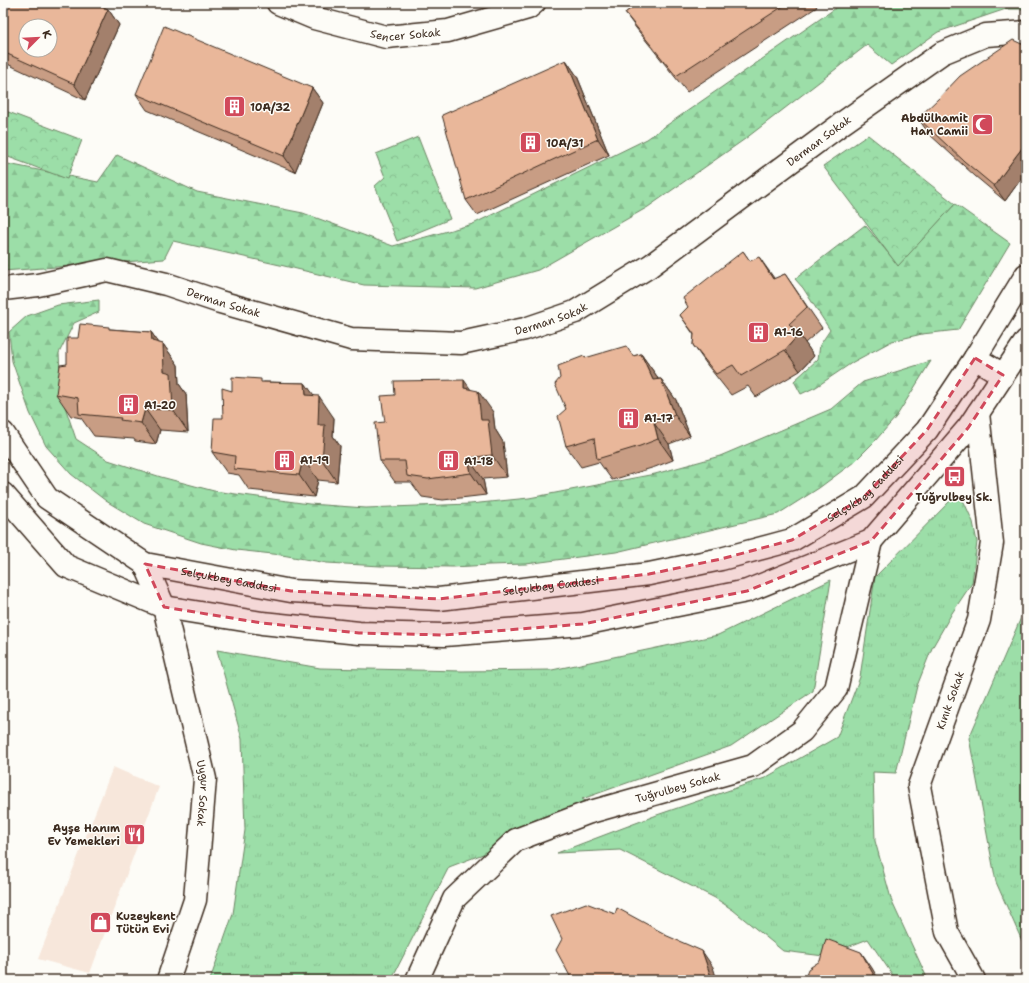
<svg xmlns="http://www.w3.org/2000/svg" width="1029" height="983" viewBox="0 0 1029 983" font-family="'Shantell Sans',sans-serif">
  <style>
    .built { fill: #f7e7db }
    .grass { fill: url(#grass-tufts); stroke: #6c8463 }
    .forest { fill: url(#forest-firs); stroke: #6c8463 }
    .park { fill: url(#park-crowns); stroke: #6c8463 }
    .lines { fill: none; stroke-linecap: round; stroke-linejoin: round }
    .street-casing { stroke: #3b2a1e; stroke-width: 25 }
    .secondary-casing { stroke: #3b2a1e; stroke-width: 25 }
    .street { stroke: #fdfcf7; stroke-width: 22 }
    .secondary { stroke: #fdfcf7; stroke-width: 22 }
    .wall { fill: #c89d84; stroke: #3b2a1e }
    .shaded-wall { fill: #a3806c; stroke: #3b2a1e }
    .building { fill: #e9b79a; stroke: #3b2a1e; fill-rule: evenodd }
    .marked { fill: #d1495b; fill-opacity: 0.2; stroke: #d1495b; stroke-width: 3; stroke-dasharray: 8 5; stroke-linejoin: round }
    .labels { text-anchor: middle; stroke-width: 3; stroke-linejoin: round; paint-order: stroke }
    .street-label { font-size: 11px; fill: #3b2a1e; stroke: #fdfcf7 }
    .poi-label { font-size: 11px; font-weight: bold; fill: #3b2a1e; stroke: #fdfcf7; text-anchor: start }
  </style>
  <defs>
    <pattern id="grass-tufts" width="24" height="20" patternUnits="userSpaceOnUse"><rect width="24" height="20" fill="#9cdea8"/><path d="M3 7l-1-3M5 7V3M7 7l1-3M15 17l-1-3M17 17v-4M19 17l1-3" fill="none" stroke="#87bf90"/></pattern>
    <pattern id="forest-firs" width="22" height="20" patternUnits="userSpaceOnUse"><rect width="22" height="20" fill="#9cdea8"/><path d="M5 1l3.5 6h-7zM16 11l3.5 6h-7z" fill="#87bf90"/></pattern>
    <pattern id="park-crowns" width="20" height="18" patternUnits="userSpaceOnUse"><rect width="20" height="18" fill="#9cdea8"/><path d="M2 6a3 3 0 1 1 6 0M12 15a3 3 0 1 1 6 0" fill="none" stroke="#87bf90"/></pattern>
  </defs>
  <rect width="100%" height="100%" fill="#fdfcf7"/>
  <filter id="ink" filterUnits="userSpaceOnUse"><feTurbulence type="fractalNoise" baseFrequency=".025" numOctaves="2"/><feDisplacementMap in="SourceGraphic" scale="8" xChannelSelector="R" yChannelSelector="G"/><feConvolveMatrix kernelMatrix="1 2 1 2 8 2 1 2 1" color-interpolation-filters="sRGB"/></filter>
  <g filter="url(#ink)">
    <!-- built -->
    <path class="built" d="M 113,767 L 159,787 L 90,973 L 38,959 Z"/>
    <!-- grass -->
    <path class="grass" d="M 955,496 L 964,502 L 973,522 L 977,542 L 972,583 L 952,613 L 932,648 L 917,686 L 896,773 L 873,772 L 875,841 L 892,902 L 928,980 L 896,980 L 868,939 L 824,956 L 783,951 L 733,910 L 715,898 L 620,850 L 557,853 L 657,815 L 765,778 L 837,737 L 860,677 L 875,577 Z
      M 831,580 L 813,691 L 731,746 L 582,799 L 601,809 L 449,867 L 391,980 L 210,980 L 233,914 L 245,830 L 242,739 L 217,650 L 320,668 L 462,671 L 552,670 L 718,635 Z
      M 1026,606 L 1026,950 L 996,882 L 969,738 Z"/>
    <!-- forest -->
    <path class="forest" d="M 843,3 L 1026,3 L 1026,9 L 1006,9 L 938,32 L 891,65 L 867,45 L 745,139 L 648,207 L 538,270 L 475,288 L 364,285 L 280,265 L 173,241 L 164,259 L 3,271 L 3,163 L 98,182 L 117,155 L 197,192 L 303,213 L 393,246 L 473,224 L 647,139 Z
      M 955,204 L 1010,243 L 958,330 L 922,334 L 892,341 L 853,362 L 816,387 L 801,394 L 794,381 L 818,359 L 820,345 L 830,330 L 803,288 L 795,279 L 865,225 L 898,265 Z
      M 99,300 L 99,312 L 74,323 L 59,353 L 61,395 L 76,439 L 108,460 L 161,477 L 214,491 L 309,504 L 366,508 L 470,504 L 529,498 L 655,474 L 720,456 L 831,409 L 863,382 L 931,361 L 896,417 L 875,441 L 854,462 L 819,488 L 778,514 L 616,552 L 526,564 L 489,565 L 453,567 L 381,566 L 327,563 L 282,555 L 236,550 L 201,543 L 144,524 L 106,501 L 71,474 L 46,446 L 30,413 L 12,361 L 9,332 L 27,316 L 58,305 Z"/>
    <!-- park -->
    <path class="park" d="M 3,110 L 82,140 L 67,179 L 3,155 Z
      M 868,135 L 955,204 L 898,266 L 823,166 Z
      M 418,137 L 450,219 L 397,241 L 375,186 L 385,177 L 376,154 Z"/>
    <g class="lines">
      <defs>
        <g id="street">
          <path id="s1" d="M 278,3 L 314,18 L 386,37 L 448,31 L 528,8 L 534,3"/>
          <path id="s2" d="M 3,289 L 38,285 L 107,270 L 166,284 L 220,302 L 351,339 L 461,343 L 525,329 L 575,312 L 650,266 L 844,122 L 942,53 L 986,35 L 1026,32"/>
          <path d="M 975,358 L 1003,375"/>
          <path id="s3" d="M 145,564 L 164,607 L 205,779 L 195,900 L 168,980"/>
          <path id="s4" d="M 417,980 L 454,899 L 516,840 L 587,813 L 753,766 L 802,731 L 836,689 L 871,541"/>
          <path id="s5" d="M 974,980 L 947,932 L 919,786 L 979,620 L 992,543 L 978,413"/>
        </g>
        <g id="secondary">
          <path id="s6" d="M 3,433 L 47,498 L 145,564 L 291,591 L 439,599 L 649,574 L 721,559 L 792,540 L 864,497 L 927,430 L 975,358 L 1026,275"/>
          <path d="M 3,494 L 66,566 L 164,607 L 262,623 L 359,633 L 444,635 L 583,624 L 747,591 L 871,541 L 968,428 L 1026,341"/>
        </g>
      </defs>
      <!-- street casing -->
      <use href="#street" class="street-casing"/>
      <!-- secondary casing -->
      <use href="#secondary" class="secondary-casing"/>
      <!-- street -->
      <use href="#street" class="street"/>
      <!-- secondary -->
      <use href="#secondary" class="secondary"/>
    </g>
    <!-- wall -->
    <path class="wall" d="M 3,3 L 108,9 L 119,25 L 85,100 L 3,62 Z
      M 638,3 L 814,3 L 817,7 L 687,92 L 636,28 L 625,13 Z
      M 1026,46 L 1026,172 L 1005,201 L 975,176 L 929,134 L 918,118 Z
      M 566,60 L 577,76 L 609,155 L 477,215 L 466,200 Z
      M 312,88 L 323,103 L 295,172 L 147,110 L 136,94 Z
      M 743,251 L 750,261 L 774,279 L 785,274 L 822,328 L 805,343 L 814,356 L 800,371 L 756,397 L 748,386 L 731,395 L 708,366 L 693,345 L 694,335 L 680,315 Z
      M 110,329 L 151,332 L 159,343 L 163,344 L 178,365 L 179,384 L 186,394 L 188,432 L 160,430 L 156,444 L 135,441 L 134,439 L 94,436 L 81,418 L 71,416 L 56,394 L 67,364 L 78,338 Z
      M 641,354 L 656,375 L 658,379 L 661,379 L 676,400 L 690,436 L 669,444 L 673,460 L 655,467 L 612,480 L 599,462 L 581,467 L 566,446 L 566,409 L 584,356 L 586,358 L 633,356 Z
      M 264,382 L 305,383 L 314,396 L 334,418 L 333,436 L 340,446 L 337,482 L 318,480 L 314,497 L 249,490 L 239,475 L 227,473 L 212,452 L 232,391 Z
      M 471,390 L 493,412 L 495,429 L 503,442 L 507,477 L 483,479 L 486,495 L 443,500 L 422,497 L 411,482 L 395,482 L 380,461 Z"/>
    <!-- shaded-wall -->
    <path class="shaded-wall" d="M 108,9 L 119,25 L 85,100 L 74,84 Z
      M 566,60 L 577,76 L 609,155 L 598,139 Z
      M 312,88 L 323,103 L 295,172 L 284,156 Z
      M 1026,143 L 1026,172 L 1005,201 L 994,186 L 1016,156 Z
      M 759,257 L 774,278 L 773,279 Z
      M 151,332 L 163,349 L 163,344 L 178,365 L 179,384 L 186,394 L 188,432 L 173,410 L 164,371 L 152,341 Z
      M 799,334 L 814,356 L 800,371 L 785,350 Z
      M 641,354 L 656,375 L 668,401 L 653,380 Z
      M 661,379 L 676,400 L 690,436 L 675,415 Z
      M 464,380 L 479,401 L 478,391 L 493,412 L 495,429 L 503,442 L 507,477 L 492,455 L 481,420 L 464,388 Z
      M 305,383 L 319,402 L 319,396 L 334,418 L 333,436 L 340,446 L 337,482 L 322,460 L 318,425 L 306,395 Z
      M 145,409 L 160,430 L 156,444 L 141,423 Z
      M 654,423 L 669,444 L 673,460 L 658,439 Z
      M 468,458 L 483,479 L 486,495 L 471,473 Z
      M 303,459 L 318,480 L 314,497 L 299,475 Z
      M 702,951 L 713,967 L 717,980 L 712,980 Z
      M 861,952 L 872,968 L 879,980 L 876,980 Z"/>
    <!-- building -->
    <path class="building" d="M 3,3 L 95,3 L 108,9 L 74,84 L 3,52 ZM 26,26 L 50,26 L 50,50 L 26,50 Z
      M 638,3 L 788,3 L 676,76 L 625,13 Z
      M 164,26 L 312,88 L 284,156 L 136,94 Z
      M 1013,40 L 1026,46 L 1026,143 L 1016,156 L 994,186 L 964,161 L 918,118 L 939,98 L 960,76 Z
      M 566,60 L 598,139 L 466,200 L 442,115 Z
      M 743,251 L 750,261 L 759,257 L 773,279 L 785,274 L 807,307 L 789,324 L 799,334 L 785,350 L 741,376 L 733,365 L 716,374 L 693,345 L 694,334 L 680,315 L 688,307 L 683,298 Z
      M 80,324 L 109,327 L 109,329 L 151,332 L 152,341 L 163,344 L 164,371 L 171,373 L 173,410 L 145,409 L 141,423 L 120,420 L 121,418 L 79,414 L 78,398 L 56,394 L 60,365 L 67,364 L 67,338 L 78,338 Z
      M 626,346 L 633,356 L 641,354 L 653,380 L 661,379 L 675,415 L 654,423 L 658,439 L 640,446 L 597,459 L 594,438 L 566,446 L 558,416 L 566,409 L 555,384 L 560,378 L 558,366 L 584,356 L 585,358 Z
      M 232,377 L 261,379 L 261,382 L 305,383 L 306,395 L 319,396 L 318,425 L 325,425 L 322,460 L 303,459 L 299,475 L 234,469 L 235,456 L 212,452 L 214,418 L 223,418 L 222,388 L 232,391 Z
      M 464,380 L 464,388 L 478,391 L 481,420 L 488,420 L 492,455 L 468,458 L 471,473 L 428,479 L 407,476 L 405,461 L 380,461 L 375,423 L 385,422 L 381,396 L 395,395 L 394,381 Z
      M 586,903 L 615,914 L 617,908 L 665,934 L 665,935 L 702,951 L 712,980 L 571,980 L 571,978 L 556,950 L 562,939 L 551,916 Z
      M 826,939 L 861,952 L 876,979 L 881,976 L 883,980 L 805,980 L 808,969 L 820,961 Z"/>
  </g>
  <!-- marked area -->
  <path class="marked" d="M 975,358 L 1003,375 L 968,428 L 871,541 L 747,591 L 583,624 L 444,635 L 359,633 L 262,623 L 164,607 L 145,564 L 291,591 L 439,599 L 649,574 L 721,559 L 792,540 L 864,497 L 927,430 Z"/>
  <!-- icons -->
  <defs>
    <symbol id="building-square" viewBox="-11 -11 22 22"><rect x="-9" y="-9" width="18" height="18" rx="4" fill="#d1495b" stroke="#fdfcf7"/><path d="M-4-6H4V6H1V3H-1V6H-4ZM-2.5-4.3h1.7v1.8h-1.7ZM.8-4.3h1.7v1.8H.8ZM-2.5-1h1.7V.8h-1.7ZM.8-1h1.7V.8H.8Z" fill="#fff"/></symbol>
    <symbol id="mosque-square" viewBox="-11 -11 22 22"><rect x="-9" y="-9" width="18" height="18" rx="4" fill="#d1495b" stroke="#fdfcf7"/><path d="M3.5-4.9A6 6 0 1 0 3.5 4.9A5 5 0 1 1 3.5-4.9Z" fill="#fff"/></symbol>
    <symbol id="bus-square" viewBox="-11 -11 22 22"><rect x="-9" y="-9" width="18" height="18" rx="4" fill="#d1495b" stroke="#fdfcf7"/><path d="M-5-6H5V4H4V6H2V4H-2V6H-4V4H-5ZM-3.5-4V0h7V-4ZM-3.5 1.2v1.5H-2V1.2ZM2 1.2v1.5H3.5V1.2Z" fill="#fff"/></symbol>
    <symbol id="restaurant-square" viewBox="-11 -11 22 22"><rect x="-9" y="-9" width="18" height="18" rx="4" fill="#d1495b" stroke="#fdfcf7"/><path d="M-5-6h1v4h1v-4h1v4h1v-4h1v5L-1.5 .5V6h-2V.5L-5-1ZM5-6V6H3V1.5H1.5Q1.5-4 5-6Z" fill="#fff"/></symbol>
    <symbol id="shop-square" viewBox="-11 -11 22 22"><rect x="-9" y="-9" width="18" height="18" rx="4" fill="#d1495b" stroke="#fdfcf7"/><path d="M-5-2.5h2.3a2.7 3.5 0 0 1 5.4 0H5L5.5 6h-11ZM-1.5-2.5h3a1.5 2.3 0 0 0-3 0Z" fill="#fff"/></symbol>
  </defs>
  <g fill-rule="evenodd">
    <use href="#building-square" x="222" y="94" width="25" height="25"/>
    <use href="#mosque-square" x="970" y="112" width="25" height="25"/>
    <use href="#building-square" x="518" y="130" width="25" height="25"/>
    <use href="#building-square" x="746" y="320" width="25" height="25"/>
    <use href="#building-square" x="116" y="392" width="25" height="25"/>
    <use href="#building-square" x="616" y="406" width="25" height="25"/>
    <use href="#building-square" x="272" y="448" width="25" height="25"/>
    <use href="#building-square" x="436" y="448" width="25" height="25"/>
    <use href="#bus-square" x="942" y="464" width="25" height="25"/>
    <use href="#restaurant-square" x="122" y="822" width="25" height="25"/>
    <use href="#shop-square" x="88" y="910" width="25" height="25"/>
  </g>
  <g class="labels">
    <!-- street labels -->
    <g class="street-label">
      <text dy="4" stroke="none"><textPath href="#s1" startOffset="133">Sencer Sokak</textPath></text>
      <text dy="4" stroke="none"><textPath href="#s2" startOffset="886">Derman Sokak</textPath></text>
      <text dy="4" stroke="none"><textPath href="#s2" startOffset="227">Derman Sokak</textPath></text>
      <text dy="4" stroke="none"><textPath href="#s2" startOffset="563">Derman Sokak</textPath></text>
      <text dy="4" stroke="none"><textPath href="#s6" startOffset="942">Selçukbey Caddesi</textPath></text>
      <text dy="4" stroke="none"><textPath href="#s6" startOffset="282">Selçukbey Caddesi</textPath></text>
      <text dy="4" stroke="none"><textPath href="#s6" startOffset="606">Selçukbey Caddesi</textPath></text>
      <text dy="4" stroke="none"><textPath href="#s5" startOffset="295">Kınık Sokak</textPath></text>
      <text dy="4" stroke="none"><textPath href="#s4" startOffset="345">Tuğrulbey Sokak</textPath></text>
      <text dy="4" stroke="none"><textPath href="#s3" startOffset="238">Uygur Sokak</textPath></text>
    </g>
    <!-- poi labels -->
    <g class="poi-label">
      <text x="250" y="111">10A/32</text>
      <text x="968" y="122" text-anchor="end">Abdülhamit<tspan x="968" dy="13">Han Camii</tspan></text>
      <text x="546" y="147">10A/31</text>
      <text x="774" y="336">A1-16</text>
      <text x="144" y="409">A1-20</text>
      <text x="644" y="422">A1-17</text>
      <text x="300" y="464">A1-19</text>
      <text x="464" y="465">A1-18</text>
      <text x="954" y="501" text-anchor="middle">Tuğrulbey Sk.</text>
      <text x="120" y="832" text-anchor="end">Ayşe Hanım<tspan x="120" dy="13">Ev Yemekleri</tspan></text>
      <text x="116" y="920">Kuzeykent<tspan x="116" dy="13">Tütün Evi</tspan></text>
    </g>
  </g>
  <!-- margin -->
  <rect width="1029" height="983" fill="none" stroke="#fdfcf7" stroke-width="16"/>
  <rect x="8" y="8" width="1013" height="967" fill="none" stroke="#3b2a1e" stroke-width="1.5" filter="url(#ink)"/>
  <!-- north arrow -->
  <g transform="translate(38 38) rotate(66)"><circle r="19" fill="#fdfcf7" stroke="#afa8a0"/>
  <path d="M0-3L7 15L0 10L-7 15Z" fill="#d1495b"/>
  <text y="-6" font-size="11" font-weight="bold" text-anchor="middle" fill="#3b2a1e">K</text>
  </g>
</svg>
